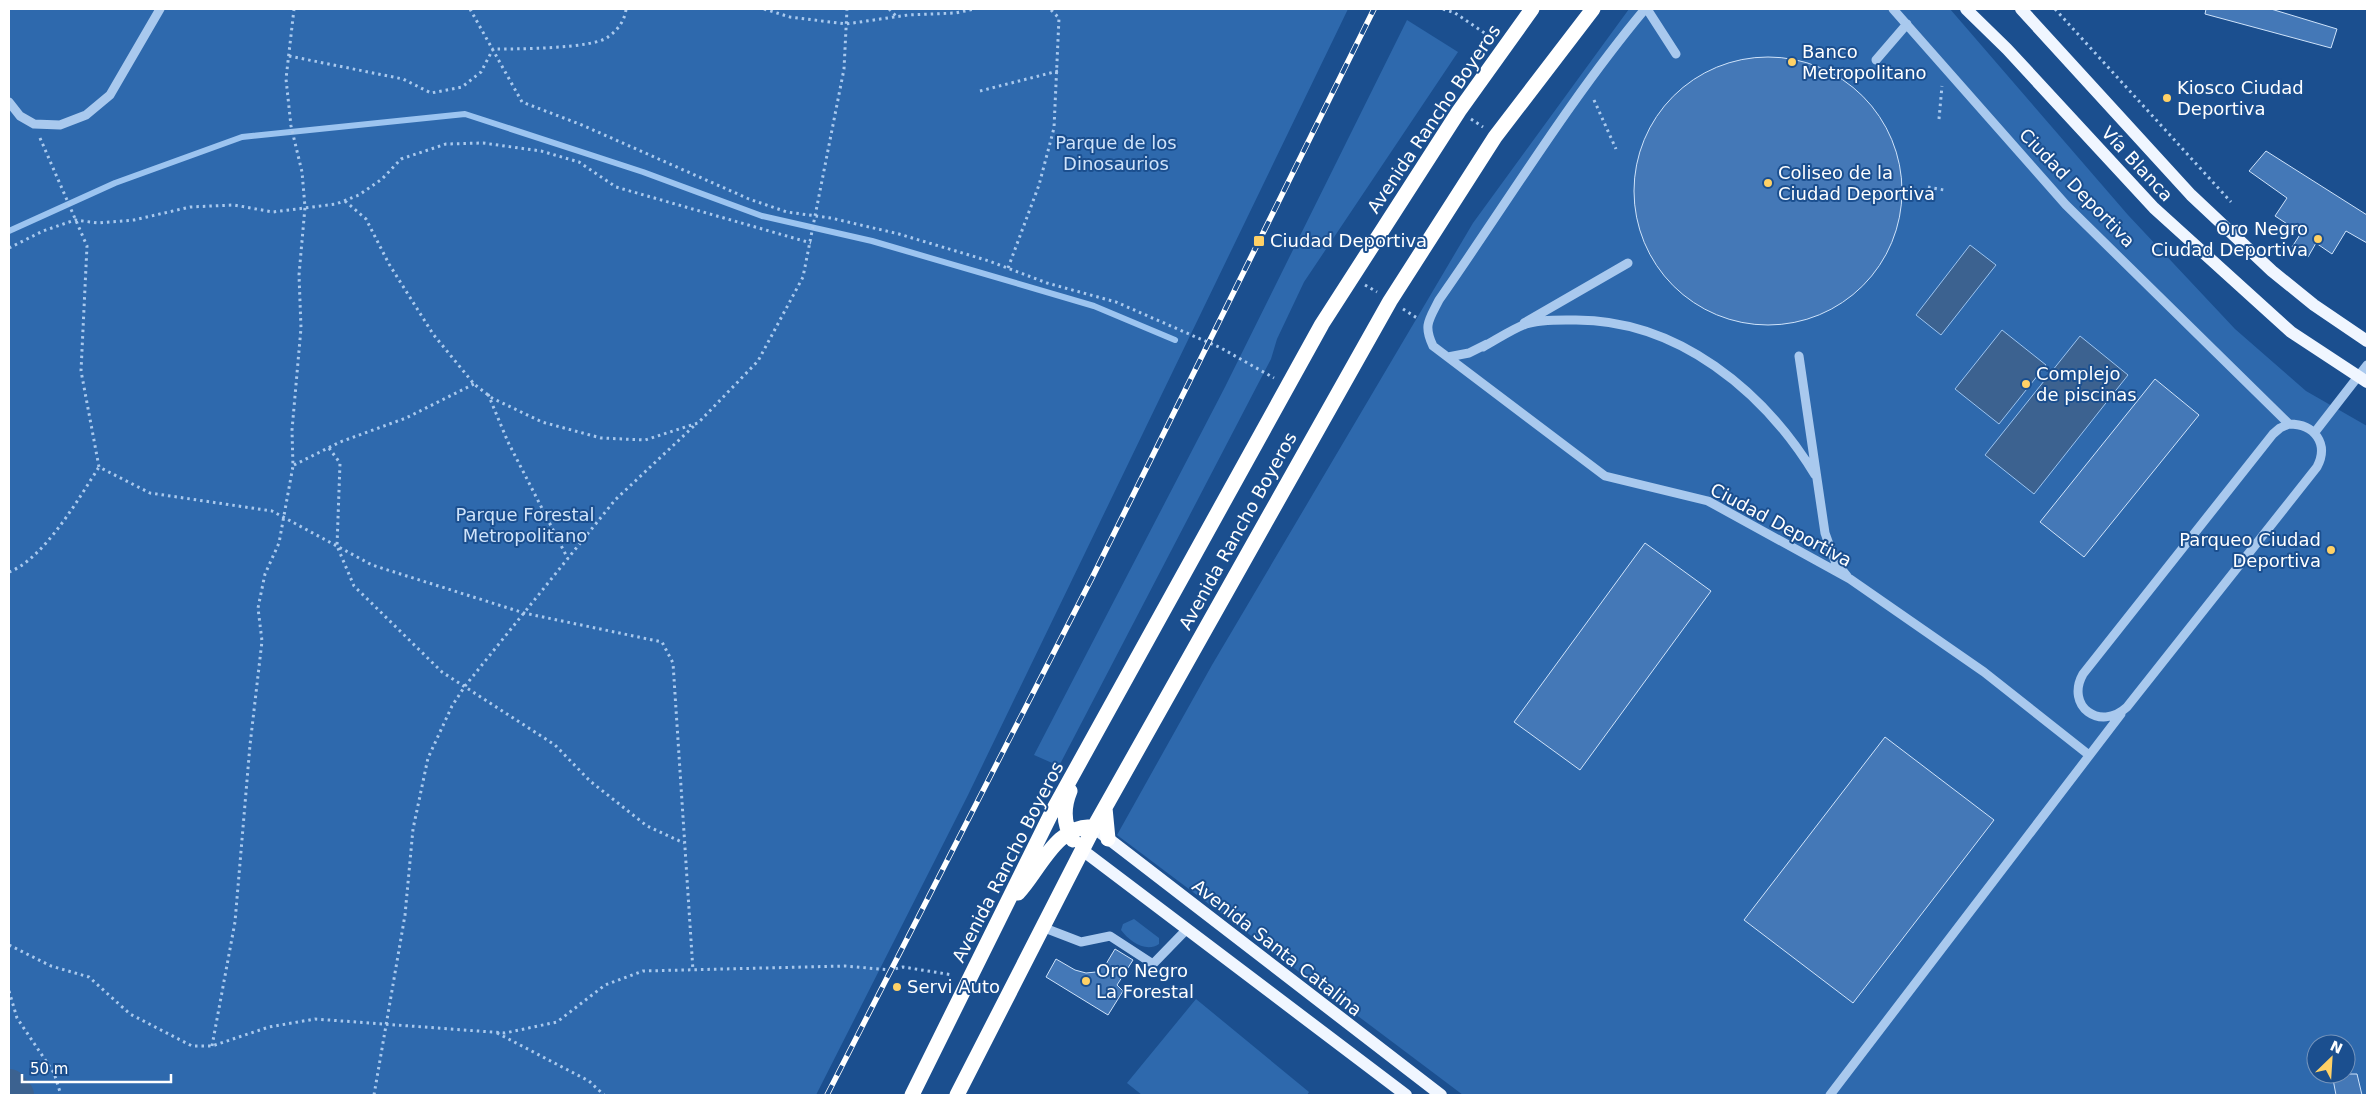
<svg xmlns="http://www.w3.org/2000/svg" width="2376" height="1104" viewBox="0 0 2376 1104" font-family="'DejaVu Sans',sans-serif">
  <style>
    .green { fill: #2e69ad; fill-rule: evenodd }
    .water { fill: #3c6290; stroke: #9cc4f0 }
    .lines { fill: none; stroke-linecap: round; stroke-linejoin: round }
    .stream { stroke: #9cc4f0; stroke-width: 6 }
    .river { stroke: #3c6290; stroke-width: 36 }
    .building { fill: #4478b7; stroke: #cfe3fa }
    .path { stroke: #a9c9ee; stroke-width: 3; stroke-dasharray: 2.5 4; stroke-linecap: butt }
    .minor { stroke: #a9c9ee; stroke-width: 9 }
    .major { stroke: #f0f6ff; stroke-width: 12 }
    .highway { stroke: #fff; stroke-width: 15 }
    .rail-casing { stroke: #fff; stroke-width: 5.5 }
    .rail { stroke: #1b4f8f; stroke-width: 4; stroke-dasharray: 11; stroke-linecap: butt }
    .poi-dot { fill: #ffd166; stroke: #1b4f8f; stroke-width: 2 }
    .labels { text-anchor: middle; stroke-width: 4; stroke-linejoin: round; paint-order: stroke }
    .poi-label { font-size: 18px; fill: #fff; stroke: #1b4f8f; text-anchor: start }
    .street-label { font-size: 18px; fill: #fff; stroke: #1b4f8f }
    .park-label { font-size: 18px; fill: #cfe3fa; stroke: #1b4f8f }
  </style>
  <rect width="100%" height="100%" fill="#1b4f8f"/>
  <!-- green -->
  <path class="green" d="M 9,9 L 1348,9 L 968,795 L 816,1095 L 9,1095 Z
    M 1629,9 L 1950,9 L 2128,215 L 2235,329 L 2306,391 L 2367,426 L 2367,1095 L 1463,1095 L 1117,835 L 1212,665 L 1473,223 ZM 2316,1044 L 2346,1044 L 2346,1074 L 2316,1074 Z
    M 1407,20 L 1458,52 L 1304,282 L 1277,339 L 1271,359 L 1059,766 L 1034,755 L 1225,387 Z
    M 1134,919 L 1159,938 L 1159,944 C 1146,953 1129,941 1121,930 L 1123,924 Z
    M 1196,999 L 1309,1092 L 1307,1095 L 1142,1095 L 1127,1083 Z"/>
  <!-- water -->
  <path class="water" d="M 1970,245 L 1996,265 L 1941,335 L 1916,315 Z
    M 2002,330 L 2046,365 L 1999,424 L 1955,389 Z
    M 2080,336 L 2128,375 L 2034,494 L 1985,455 Z"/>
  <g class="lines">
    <!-- stream -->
    <path class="stream" d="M 9,231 L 115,183 L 242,137 L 465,114 L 643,172 L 762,216 L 872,241 L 1094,306 L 1175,340"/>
    <!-- river -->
    <path class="river" d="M 9,1087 L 16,1095"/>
  </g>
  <!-- building -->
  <path class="building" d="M 2206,9 L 2271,9 L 2337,29 L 2331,48 L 2205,14 Z
    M1634 191a134 134 0 1 1 268 0a134 134 0 1 1-268 0Z
    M 2266,151 L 2367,215 L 2367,243 L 2346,231 L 2332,254 L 2316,243 L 2308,257 L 2292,247 L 2301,233 L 2275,216 L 2287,198 L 2249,171 Z
    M 2155,379 L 2199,415 L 2084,557 L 2040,522 Z
    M 1645,543 L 1711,591 L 1580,770 L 1514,722 Z
    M 1885,737 L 1994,820 L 1853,1003 L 1744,920 Z
    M 1115,949 L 1133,960 L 1117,985 L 1123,991 L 1108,1015 L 1046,977 L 1056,959 L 1075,970 L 1086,973 L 1096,972 L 1106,964 Z
    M 2332,1074 L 2357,1074 L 2362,1095 L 2336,1095 Z"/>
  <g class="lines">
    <!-- path -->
    <path class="path" d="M 470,9 L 522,102 L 582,125 L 749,199 L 787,212 L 831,218 L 899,234 L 989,261 L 1047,283 L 1116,302 L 1221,348 L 1274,378
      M 764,9 L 790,17 L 846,24 L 908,15 L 955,13 L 975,9
      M 889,9 L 897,17
      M 1443,9 L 1455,13 L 1492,38
      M 2055,9 L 2231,202
      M 289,56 L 403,79 L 431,93 L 462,87 L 481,72 L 493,49 C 516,49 592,49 608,37 C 618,30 625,20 626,9
      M 980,91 L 1058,71
      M 1594,100 L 1616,149
      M 1471,119 L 1483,127
      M 1939,119 L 1942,86
      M 40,138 L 87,246 L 81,371 L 99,467 L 150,493 L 272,511 L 372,565 L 524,613 L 662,642 L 673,663 L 693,971
      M 1928,187 L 1944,190
      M 345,201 L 366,219 L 389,264 L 433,334 L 474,384 L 492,398 L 542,422 L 601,438 L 645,440 L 698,423 L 758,361 L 803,277 L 844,69 L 847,9
      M 9,248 L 43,231 L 75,220 L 98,223 L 134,220 L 190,207 L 234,205 L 273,212 L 336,204 L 359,195 L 382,179 L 401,159 L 446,144 L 483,143 L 541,151 L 579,162 L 616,187 L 811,243
      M 1008,268 L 1039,185 L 1054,128 L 1059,18 L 1050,9
      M 1365,285 L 1377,292
      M 1403,309 L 1417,318
      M 488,394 L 508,442 L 568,559
      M 329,448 L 340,463 L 337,546 L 354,586 L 442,672 L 555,745 L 590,781 L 647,826 L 684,843
      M 294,465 L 340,442 L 406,418 L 474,384
      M 9,572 C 44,559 79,498 99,467
      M 9,945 L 51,966 L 89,977 L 130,1014 L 192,1046 L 212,1046 L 269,1027 L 315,1019 L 505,1033 L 557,1022 L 605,985 L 643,971 L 845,966 L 890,970 L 903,967 L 953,975
      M 9,991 L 17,1018 L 54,1073 L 61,1095
      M 497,1033 L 589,1081 L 604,1095
      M 212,1046 L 235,922 L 250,745 L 262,641 L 258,608 L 265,574 L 279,543 L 293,466 L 292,430 L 301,328 L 299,275 L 305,207 L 302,172 L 291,126 L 286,79 L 294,9
      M 374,1095 L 405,915 L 413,829 L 428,758 L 452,706 L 465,686 L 615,500 L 695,425"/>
    <!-- minor -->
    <path class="minor" d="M 1645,9 C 1569,100 1507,203 1439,300 C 1429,320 1423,325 1433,346 L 1605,476 L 1708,501 L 1850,579 L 1984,672 L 2089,755
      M 1647,9 L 1676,54
      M 1893,9 L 2066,205 L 2289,424
      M 1876,60 L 1907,24
      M 9,102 L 20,116 L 34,124 L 60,125 L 86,115 L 110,95 L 160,9
      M 1524,323 L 1628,263
      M 1483,347 C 1496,340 1512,329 1526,324 C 1541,319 1561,320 1576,320 C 1678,320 1764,391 1815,475
      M 1799,356 L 1825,533 L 1835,561 L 1847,576
      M 1448,357 L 1469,353 L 1487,344
      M 2289,424 C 2315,424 2329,444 2317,467 L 2127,707 C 2100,732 2065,706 2083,674 L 2273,434 L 2280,428 Z
      M 2315,432 L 2367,365
      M 1042,927 L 1081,942 L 1110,936 L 1153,964 L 1187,929
      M 1830,1095 L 2121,714"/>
    <!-- major -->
    <path class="major" d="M 1966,9 L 2007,49 L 2154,208 L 2291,332 L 2367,382
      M 2021,9 L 2191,195 L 2272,271 L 2314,305 L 2367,341
      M 1101,833 L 1441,1095
      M 1081,849 L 1406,1095"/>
    <!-- highway -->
    <path class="highway" d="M 1070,791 C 1063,808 1063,824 1073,840
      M 1105,808 L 1108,839
      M 1018,893 C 1039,871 1057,823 1094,827
      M 912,1095 L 1051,814 L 1322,324 L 1459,111 L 1532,9
      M 957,1095 L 1094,827 L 1390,301 L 1495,137 L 1593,9"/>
    <defs>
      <path id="rail" d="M 827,1095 L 1093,576 L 1374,9"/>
    </defs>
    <!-- rail casing -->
    <use href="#rail" class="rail-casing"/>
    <!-- rail -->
    <use href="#rail" class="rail"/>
  </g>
  <!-- markers -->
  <g class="poi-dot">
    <circle cx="1792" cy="62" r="5"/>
    <circle cx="2167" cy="98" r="5"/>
    <circle cx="1768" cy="183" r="5"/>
    <circle cx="2318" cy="239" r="5"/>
    <rect x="1253" y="235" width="12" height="12" rx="2.5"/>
    <circle cx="2026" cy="384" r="5"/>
    <circle cx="2331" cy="550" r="5"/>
    <circle cx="1086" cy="981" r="5"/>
    <circle cx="897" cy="987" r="5"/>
  </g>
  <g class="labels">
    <!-- poi labels -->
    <g class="poi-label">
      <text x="1802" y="58">Banco<tspan x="1802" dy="21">Metropolitano</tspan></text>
      <text x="2177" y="94">Kiosco Ciudad<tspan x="2177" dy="21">Deportiva</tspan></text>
      <text x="1778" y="179">Coliseo de la<tspan x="1778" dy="21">Ciudad Deportiva</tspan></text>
      <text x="2308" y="235" text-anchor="end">Oro Negro<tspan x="2308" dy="21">Ciudad Deportiva</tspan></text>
      <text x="1270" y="247">Ciudad Deportiva</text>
      <text x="2036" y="380">Complejo<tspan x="2036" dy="21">de piscinas</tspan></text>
      <text x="2321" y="546" text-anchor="end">Parqueo Ciudad<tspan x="2321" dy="21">Deportiva</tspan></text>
      <text x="1096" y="977">Oro Negro<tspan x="1096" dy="21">La Forestal</tspan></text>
      <text x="907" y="993">Servi Auto</text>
    </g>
    <!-- street labels -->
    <g class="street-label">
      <text transform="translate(1434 119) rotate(-56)" y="6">Avenida Rancho Boyeros</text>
      <text transform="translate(2137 164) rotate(47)" y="6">Vía Blanca</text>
      <text transform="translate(2077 188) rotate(46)" y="6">Ciudad Deportiva</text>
      <text transform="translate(1781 525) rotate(28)" y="6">Ciudad Deportiva</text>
      <text transform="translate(1238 531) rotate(-61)" y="6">Avenida Rancho Boyeros</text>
      <text transform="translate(1008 862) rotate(-63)" y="6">Avenida Rancho Boyeros</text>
      <text transform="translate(1277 948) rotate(38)" y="6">Avenida Santa Catalina</text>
    </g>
    <!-- park labels -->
    <g class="park-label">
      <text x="1116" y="149">Parque de los<tspan x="1116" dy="21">Dinosaurios</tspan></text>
      <text x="525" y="521">Parque Forestal<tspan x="525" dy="21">Metropolitano</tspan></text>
    </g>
  </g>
  <!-- border -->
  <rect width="2376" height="1104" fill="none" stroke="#ffffff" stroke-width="20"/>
  <!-- north arrow -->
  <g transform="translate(2331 1059) rotate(25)"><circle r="24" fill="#1b4f8f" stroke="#7695bc"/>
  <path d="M0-4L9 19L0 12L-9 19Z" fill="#ffd166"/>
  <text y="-8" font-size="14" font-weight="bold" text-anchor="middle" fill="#ffffff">N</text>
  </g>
  <!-- scale -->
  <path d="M22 1074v8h149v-8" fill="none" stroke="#ffffff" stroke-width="2.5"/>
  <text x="30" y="1074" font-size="15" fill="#ffffff" stroke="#1b4f8f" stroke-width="4" paint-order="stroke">50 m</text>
</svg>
